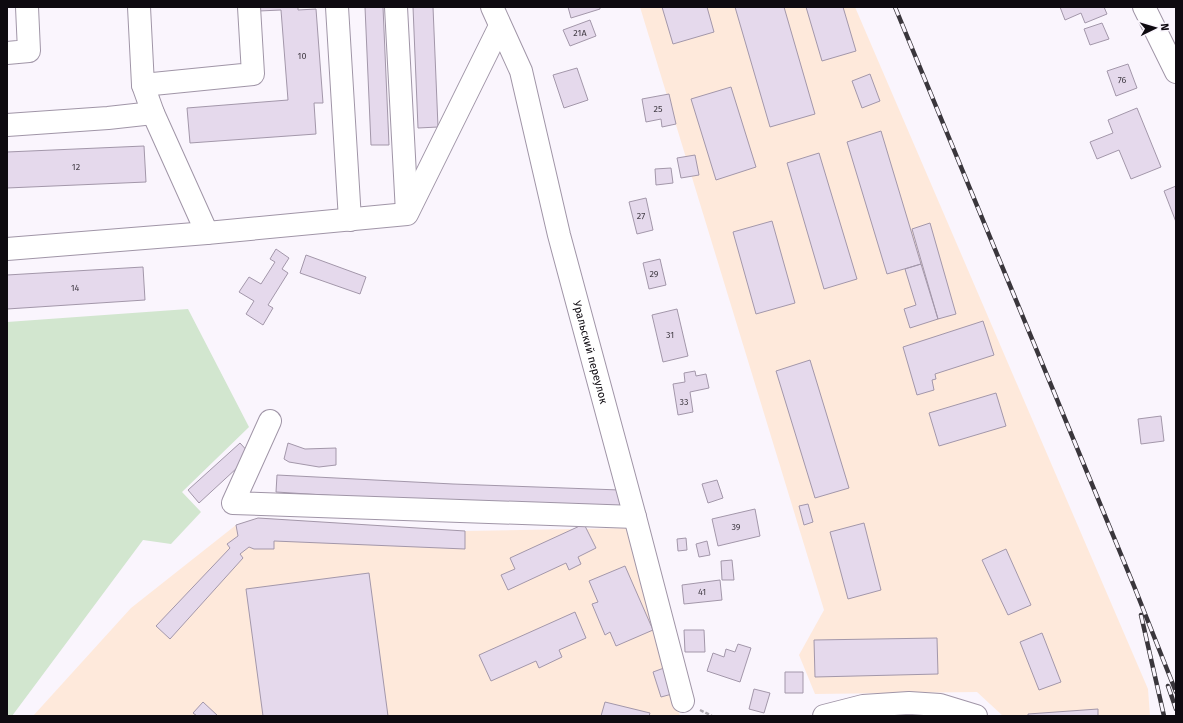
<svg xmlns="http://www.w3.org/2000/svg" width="1183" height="723" viewBox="0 0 1183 723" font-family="'Fira Sans',sans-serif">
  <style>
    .industrial { fill: #fee9db }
    .green { fill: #d2e6cf }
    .building { fill: #e5d9ec; stroke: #a397aa }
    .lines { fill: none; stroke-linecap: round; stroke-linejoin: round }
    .minor-casing { stroke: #a095a7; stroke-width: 24 }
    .path { stroke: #aea9b0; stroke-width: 2.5; stroke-dasharray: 4 2; stroke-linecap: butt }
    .minor { stroke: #fff; stroke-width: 22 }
    .rail-casing { stroke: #3a363c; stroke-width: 4.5 }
    .rail { stroke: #faf5fd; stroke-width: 3; stroke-dasharray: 9; stroke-linecap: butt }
    .labels { text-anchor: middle; stroke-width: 3; stroke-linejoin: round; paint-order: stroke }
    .number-label { font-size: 9px; fill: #443e47 }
    .street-label { font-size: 11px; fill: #0e0a10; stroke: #faf5fd }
  </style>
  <rect width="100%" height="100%" fill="#faf5fd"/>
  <!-- industrial -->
  <path class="industrial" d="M 640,7 L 855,7 L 1148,689 L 1150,716 L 1003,716 L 977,692 L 815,694 L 799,655 L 824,610 Z
    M 258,518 L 465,531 L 627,528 L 680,716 L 33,716 L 131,608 L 236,525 Z"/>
  <!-- green -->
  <path class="green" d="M 188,309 L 249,427 L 182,492 L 201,512 L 171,544 L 143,540 L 12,716 L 7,716 L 7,322 Z"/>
  <!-- building -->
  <path class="building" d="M 258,7 L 298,7 L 298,10 L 316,9 L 323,103 L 314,103 L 316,134 L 190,143 L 187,108 L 288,100 L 281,10 L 259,11 Z
    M 365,7 L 383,7 L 389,145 L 371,145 Z
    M 413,7 L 433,7 L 438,127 L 418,128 Z
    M 568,7 L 600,7 L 600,9 L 571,18 Z
    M 662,7 L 707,7 L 714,32 L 673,44 Z
    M 735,7 L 784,7 L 815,114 L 770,127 Z
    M 806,7 L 843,7 L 856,51 L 822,61 Z
    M 1060,7 L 1104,7 L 1107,14 L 1085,23 L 1081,13 L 1065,20 Z
    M 590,20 L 596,36 L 570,46 L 563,30 Z
    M 1102,23 L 1109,39 L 1090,45 L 1084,29 Z
    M 1128,64 L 1137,88 L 1116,96 L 1107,71 Z
    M 577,68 L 588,100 L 564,108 L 553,75 Z
    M 870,74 L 880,101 L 862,108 L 852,81 Z
    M 731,87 L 756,167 L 716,180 L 691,99 Z
    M 669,94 L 676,124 L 662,127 L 661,119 L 646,122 L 642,99 Z
    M 1137,108 L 1161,167 L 1131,179 L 1119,150 L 1097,159 L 1090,142 L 1113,133 L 1108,120 Z
    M 881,131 L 921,264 L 887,274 L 847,142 Z
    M 144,146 L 146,182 L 7,188 L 7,152 Z
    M 819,153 L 857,279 L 824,289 L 787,163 Z
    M 695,155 L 699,175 L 681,178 L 677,158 Z
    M 671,168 L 673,183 L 656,185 L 655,169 Z
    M 1176,186 L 1176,222 L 1164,191 Z
    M 646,198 L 653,230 L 637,234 L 629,202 Z
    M 772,221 L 795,303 L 756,314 L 733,232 Z
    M 930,223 L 956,314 L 938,319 L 912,229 Z
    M 276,249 L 289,258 L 282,269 L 288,273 L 268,305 L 273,308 L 263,325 L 246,314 L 254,301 L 239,292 L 249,277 L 261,284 L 275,262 L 270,259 Z
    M 306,255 L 366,277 L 360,294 L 300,273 Z
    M 660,259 L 666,285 L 649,289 L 643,263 Z
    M 921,264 L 938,319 L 910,328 L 904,309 L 916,305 L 905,269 Z
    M 143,267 L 145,300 L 7,309 L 7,275 Z
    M 677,309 L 688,356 L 663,362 L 652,315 Z
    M 983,321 L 994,355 L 935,374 L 936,379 L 932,380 L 934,390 L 917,395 L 903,347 Z
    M 810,360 L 849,488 L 815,498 L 776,371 Z
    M 695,371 L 696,376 L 706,374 L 709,388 L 690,392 L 693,412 L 678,415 L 673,384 L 685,382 L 684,373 Z
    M 996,393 L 1006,426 L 939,446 L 929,413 Z
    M 1161,416 L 1164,441 L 1141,444 L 1138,419 Z
    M 240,443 L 251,455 L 199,503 L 188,490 Z
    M 288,443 L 305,449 L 336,448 L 336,465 L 319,467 L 289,462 L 284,459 Z
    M 277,475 L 453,484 L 620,490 L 624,506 L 451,503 L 276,492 Z
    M 717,480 L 723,498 L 708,503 L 702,484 Z
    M 808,504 L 813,522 L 804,525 L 799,506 Z
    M 755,509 L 760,536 L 718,546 L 712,519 Z
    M 258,518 L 465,531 L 465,549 L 274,541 L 274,549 L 254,549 L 249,547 L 240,554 L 243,558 L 170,639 L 156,626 L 230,548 L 227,544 L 238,536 L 236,525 Z
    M 864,523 L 881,590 L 848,599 L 830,532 Z
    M 584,524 L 596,548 L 578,557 L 581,564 L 569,570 L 566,563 L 508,590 L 501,575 L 515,569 L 510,558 Z
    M 686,538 L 687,550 L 678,551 L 677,539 Z
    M 707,541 L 710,555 L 699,557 L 696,544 Z
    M 1006,549 L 1031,605 L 1008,615 L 982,560 Z
    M 732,560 L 734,580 L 722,580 L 721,561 Z
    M 625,566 L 653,630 L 616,646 L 610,632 L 605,635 L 592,604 L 598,602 L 589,581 Z
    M 369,573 L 388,716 L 263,716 L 246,589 Z
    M 720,580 L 722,600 L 684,604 L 682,585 Z
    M 575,612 L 586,638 L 559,650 L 562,657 L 539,668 L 536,661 L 491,681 L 479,655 Z
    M 684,630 L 704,630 L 705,652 L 685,652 Z
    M 1042,633 L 1061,682 L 1039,690 L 1020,642 Z
    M 937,638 L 938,674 L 815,677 L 814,640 Z
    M 738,644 L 751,648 L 740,682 L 707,671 L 713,653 L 724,657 L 726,649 L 735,652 Z
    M 664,668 L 672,694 L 661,697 L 653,672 Z
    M 785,672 L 803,672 L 803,693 L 785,693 Z
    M 754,689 L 770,693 L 764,713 L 749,709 Z
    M 203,702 L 218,716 L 197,716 L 193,713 Z
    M 605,702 L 650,713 L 649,716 L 601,716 Z
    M 1098,709 L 1098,716 L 1028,716 L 1028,714 Z"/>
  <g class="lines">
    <defs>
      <g id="minor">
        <path d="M 139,7 L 143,85 L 153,113 L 207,233"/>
        <path d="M 337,7 L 350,220"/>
        <path d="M 396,7 L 407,213"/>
        <path id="s1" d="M 492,7 L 521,71 L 559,235 L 635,517 L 683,701"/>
        <path d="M 1144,7 L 1176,72"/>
        <path d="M 7,53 L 29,51 L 27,7"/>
        <path d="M 143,85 L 253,74 L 249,7"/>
        <path d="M 7,125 L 108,118 L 153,113"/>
        <path d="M 7,249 L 207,233 L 407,214 L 500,26"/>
        <path d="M 270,421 L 233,503 L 635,517"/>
        <path d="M 824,716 L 863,706 L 909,703 L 940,705 L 976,716"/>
      </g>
    </defs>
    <!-- minor casing -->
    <use href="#minor" class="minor-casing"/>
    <!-- path -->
    <path class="path" d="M 700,710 L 712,716"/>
    <!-- minor -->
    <use href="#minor" class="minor"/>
    <defs>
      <path id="rail" d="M 895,7 L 1134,586 L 1176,692
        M 1141,615 L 1164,716
        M 1168,686 L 1176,709"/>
    </defs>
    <!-- rail casing -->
    <use href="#rail" class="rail-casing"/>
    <!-- rail -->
    <use href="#rail" class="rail"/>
  </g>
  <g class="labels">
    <!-- number labels -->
    <g class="number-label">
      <text x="580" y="36">21А</text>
      <text x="302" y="59">10</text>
      <text x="1122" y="83">76</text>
      <text x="658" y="112">25</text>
      <text x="76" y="170">12</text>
      <text x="641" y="219">27</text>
      <text x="654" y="277">29</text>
      <text x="75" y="291">14</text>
      <text x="670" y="338">31</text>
      <text x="684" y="405">33</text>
      <text x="736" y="530">39</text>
      <text x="702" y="595">41</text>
    </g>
    <!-- street labels -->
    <g class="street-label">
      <text dy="4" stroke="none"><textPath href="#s1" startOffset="360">Уральский переулок</textPath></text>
    </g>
  </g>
  <!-- border -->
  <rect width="1183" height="723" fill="none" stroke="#0e0a10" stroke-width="16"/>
  <!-- north arrow -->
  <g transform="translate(1155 28) rotate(85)" stroke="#faf5fd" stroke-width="3" paint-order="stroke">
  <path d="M0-3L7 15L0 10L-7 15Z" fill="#0e0a10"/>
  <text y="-6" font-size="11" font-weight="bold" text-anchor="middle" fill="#0e0a10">N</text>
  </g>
</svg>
